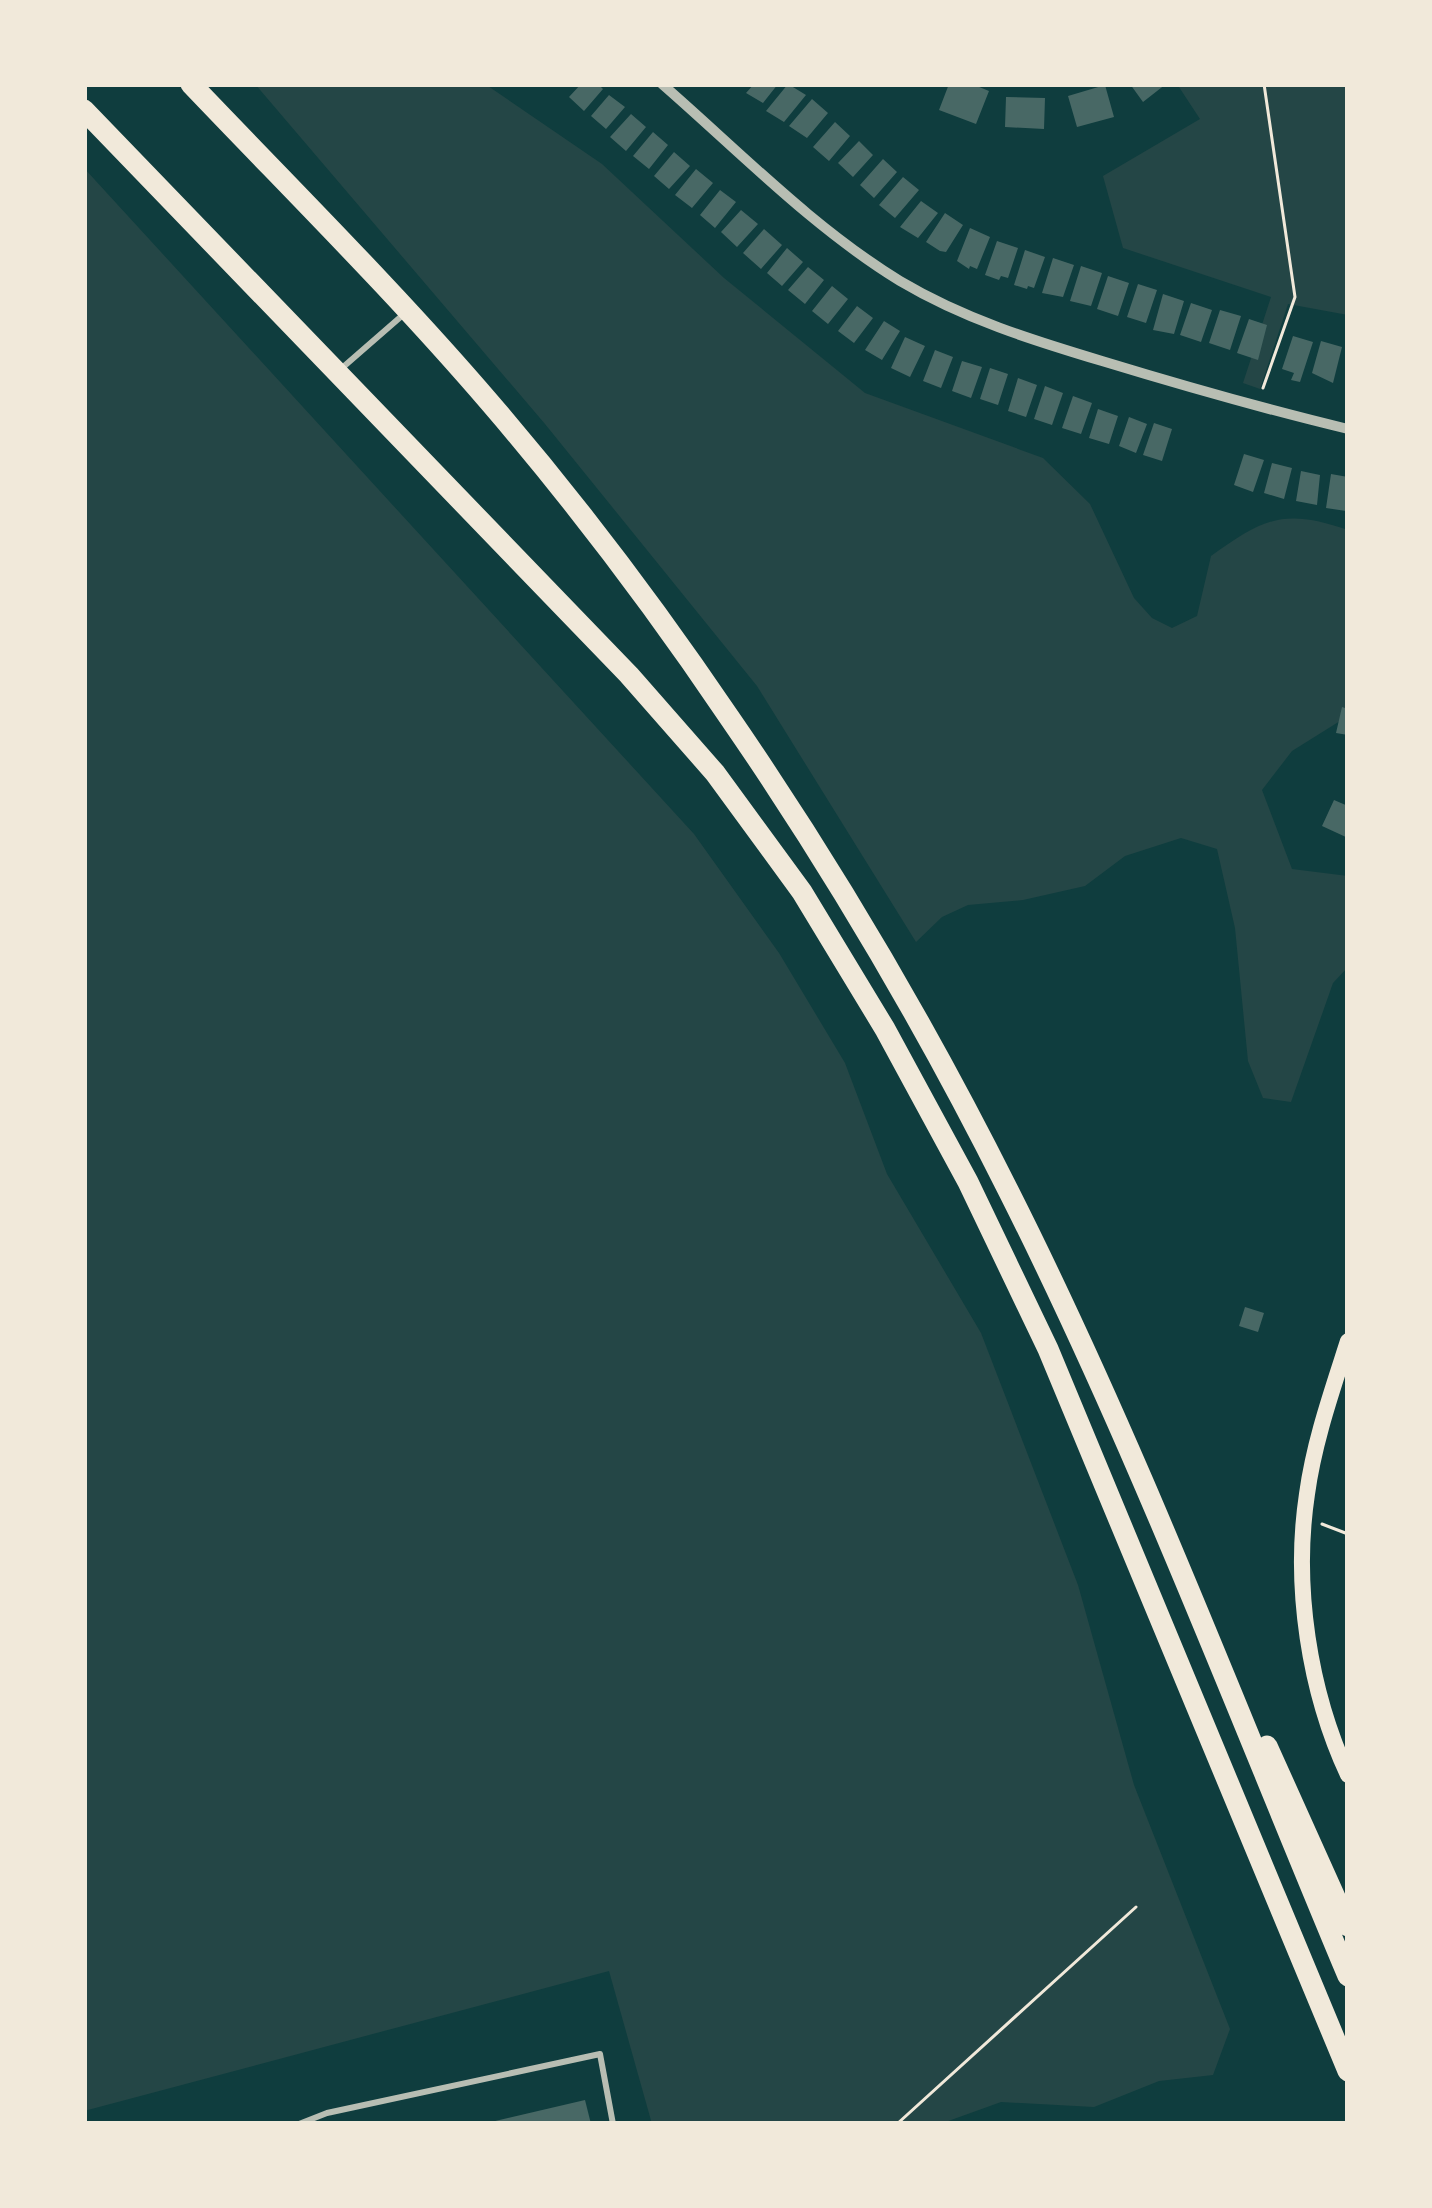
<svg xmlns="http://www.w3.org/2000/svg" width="1432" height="2208" viewBox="0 0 1432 2208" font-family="Lora,serif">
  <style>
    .green { fill: #244646 }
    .building { fill: #486865 }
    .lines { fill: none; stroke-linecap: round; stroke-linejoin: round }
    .path { stroke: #f1e9da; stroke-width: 3 }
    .service { stroke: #b8beb3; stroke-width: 6 }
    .minor { stroke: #b8beb3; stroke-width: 10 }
    .primary { stroke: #f1e9da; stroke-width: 16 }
    .motorway { stroke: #f1e9da; stroke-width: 21 }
  </style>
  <rect width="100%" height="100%" fill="#0f3d3e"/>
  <!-- green -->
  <path class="green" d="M 255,84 L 485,84 L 602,164 L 724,278 L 865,393 L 1043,458 L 1090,504 L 1134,598 L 1152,618 L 1172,628 L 1197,616 L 1211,556 C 1264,518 1284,508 1348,530 L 1348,716 L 1292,751 L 1262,790 L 1292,869 L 1348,876 L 1348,967 L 1333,983 L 1291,1102 L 1263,1098 L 1248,1061 L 1235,928 L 1217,849 L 1181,838 L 1125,856 L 1085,886 L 1023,900 L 968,905 L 942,917 L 916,942 L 757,686 L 545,424 Z
    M 1177,84 L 1348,84 L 1348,315 L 1288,304 L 1260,389 L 1243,383 L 1271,297 L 1123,248 L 1103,176 L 1200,119 Z
    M 84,168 L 694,834 L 779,953 L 845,1063 L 887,1174 L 981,1333 L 1078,1585 L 1134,1785 L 1230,2029 L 1213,2075 L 1159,2081 L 1094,2107 L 1001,2102 L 940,2124 L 652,2124 L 609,1971 L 84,2111 Z"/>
  <!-- building -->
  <path class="building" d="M 581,84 L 598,84 L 603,89 L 584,111 L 569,97 Z
    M 754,84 L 778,84 L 763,103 L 746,93 Z
    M 788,84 L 806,95 L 784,122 L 766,111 Z
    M 949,84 L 972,84 L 989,91 L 976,124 L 939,110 Z
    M 1130,84 L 1166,84 L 1143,102 Z
    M 1105,85 L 1114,117 L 1077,127 L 1068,96 Z
    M 609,95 L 625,107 L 606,129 L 591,116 Z
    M 1006,97 L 1045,98 L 1044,129 L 1005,127 Z
    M 812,99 L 828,113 L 807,138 L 789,126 Z
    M 631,114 L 646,127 L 626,151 L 610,137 Z
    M 835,122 L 850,136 L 829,161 L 813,147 Z
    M 653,132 L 668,145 L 649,169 L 633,156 Z
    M 859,141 L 873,155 L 853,177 L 838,163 Z
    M 674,152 L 690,166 L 669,189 L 654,176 Z
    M 883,159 L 897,172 L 874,198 L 860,185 Z
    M 696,169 L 713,183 L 692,208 L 675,195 Z
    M 903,177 L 919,190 L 895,218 L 879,205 Z
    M 720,190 L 736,202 L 715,228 L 700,215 Z
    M 921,201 L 938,213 L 918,238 L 900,227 Z
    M 741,210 L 758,224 L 737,247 L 721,232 Z
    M 945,213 L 963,225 L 946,252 L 940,251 L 926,242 Z
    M 970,228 L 990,237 L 977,269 L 970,266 L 969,269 L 957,261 Z
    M 764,229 L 782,245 L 761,269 L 743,253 Z
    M 997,241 L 1018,248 L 1008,278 L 1001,276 L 999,280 L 985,275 Z
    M 787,248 L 803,262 L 782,286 L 767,273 Z
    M 1025,250 L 1045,257 L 1034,288 L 1028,286 L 1027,289 L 1014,285 Z
    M 1053,258 L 1074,265 L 1063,297 L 1042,293 Z
    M 1081,266 L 1102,273 L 1091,306 L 1070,301 Z
    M 808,267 L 824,280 L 805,304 L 788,290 Z
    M 1108,276 L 1129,283 L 1118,316 L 1097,309 Z
    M 1138,284 L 1157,290 L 1146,323 L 1127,317 Z
    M 832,286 L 848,299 L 828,324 L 812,311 Z
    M 1163,294 L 1184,301 L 1174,334 L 1153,330 Z
    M 1191,303 L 1212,310 L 1201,342 L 1180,335 Z
    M 857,306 L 873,318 L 854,343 L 838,331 Z
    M 1220,310 L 1241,316 L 1230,350 L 1209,343 Z
    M 1249,319 L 1267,325 L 1258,360 L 1237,353 Z
    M 884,321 L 900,331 L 882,360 L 865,350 Z
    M 1293,336 L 1313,342 L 1300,382 L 1291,380 L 1294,373 L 1282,369 Z
    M 905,337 L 925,346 L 910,377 L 891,368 Z
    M 1321,341 L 1342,347 L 1333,383 L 1312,373 Z
    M 935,350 L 953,357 L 941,388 L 923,381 Z
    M 962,361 L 982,367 L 971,398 L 952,391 Z
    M 990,368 L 1008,374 L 998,405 L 980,399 Z
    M 1018,378 L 1037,385 L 1026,417 L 1008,411 Z
    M 1045,386 L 1063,393 L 1052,425 L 1034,419 Z
    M 1073,396 L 1092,403 L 1081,434 L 1062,428 Z
    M 1098,409 L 1118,416 L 1109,444 L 1089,438 Z
    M 1129,417 L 1147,424 L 1136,453 L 1119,446 Z
    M 1154,423 L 1172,429 L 1162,461 L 1143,455 Z
    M 1244,454 L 1264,460 L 1253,492 L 1234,485 Z
    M 1272,463 L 1292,468 L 1284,499 L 1264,493 Z
    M 1301,471 L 1320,475 L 1317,505 L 1296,501 Z
    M 1331,474 L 1348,477 L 1346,511 L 1326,508 Z
    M 1342,707 L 1348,709 L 1348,735 L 1336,733 Z
    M 1334,800 L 1348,806 L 1348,838 L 1322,826 Z
    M 1245,1307 L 1264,1313 L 1258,1332 L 1239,1326 Z
    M 585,2100 L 591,2124 L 492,2124 L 491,2122 Z"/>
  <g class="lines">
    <!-- path -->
    <path class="path" d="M 1263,388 L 1295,297 L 1264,84
      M 1322,1524 L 1348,1534
      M 897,2124 L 1136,1907"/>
    <!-- service -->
    <path class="service" d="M 342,368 L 404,314
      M 299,2124 L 327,2113 L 600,2054 L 613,2124"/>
    <!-- minor -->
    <path class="minor" d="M 662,84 C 739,151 812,227 900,281 C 964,319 1032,340 1102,361 C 1184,386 1265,409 1348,429"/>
    <!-- primary -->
    <path class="primary" d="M 1348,1341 C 1332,1391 1314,1442 1307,1494 C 1293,1586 1309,1691 1348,1775"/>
    <!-- motorway -->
    <path class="motorway" d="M 191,84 C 292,190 396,293 491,404 C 576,503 656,609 729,717 C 833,868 927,1028 1009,1192 C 1137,1446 1238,1714 1348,1976
      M 84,110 L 629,675 L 715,773 L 802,892 L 885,1029 L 968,1182 L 1048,1349 L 1348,2071
      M 1267,1746 L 1348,1926"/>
  </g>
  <!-- border -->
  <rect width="1432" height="2208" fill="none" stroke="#f1e9da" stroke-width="174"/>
</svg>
